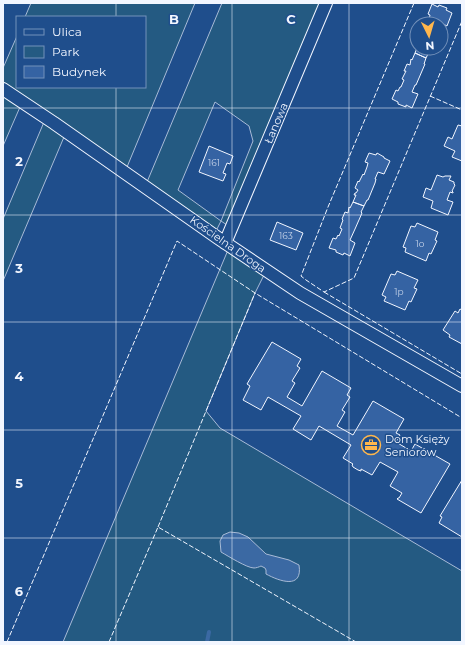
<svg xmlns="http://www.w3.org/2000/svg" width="465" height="645" viewBox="0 0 465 645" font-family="Montserrat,sans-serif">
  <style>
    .green { fill: #245a82; stroke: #a8bbd7; fill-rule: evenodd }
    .water { fill: #3b69a3; stroke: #a8bbd7 }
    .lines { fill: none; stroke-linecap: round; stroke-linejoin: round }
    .stream { stroke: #3b69a3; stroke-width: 4 }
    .building { fill: #3563a3; stroke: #f2f6ff }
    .minor-casing { stroke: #f2f6ff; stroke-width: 14 }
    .minor { stroke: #1f4e8c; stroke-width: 12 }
    .fence { stroke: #f2f6ff; stroke-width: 1; stroke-dasharray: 5 2; stroke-linecap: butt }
    .grid { fill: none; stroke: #f2f6ff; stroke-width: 1; stroke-opacity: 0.55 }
    .labels { text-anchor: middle; stroke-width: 3; stroke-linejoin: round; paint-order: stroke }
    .number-label { font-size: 9px; fill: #c3d1e8 }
    .street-label { font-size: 11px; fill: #f2f6ff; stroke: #1f4e8c }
    .poi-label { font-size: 11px; fill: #f2f6ff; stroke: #1f4e8c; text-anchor: start }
    .grid-label { font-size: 13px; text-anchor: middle; font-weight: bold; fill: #f2f6ff; stroke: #1f4e8c; stroke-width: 3; stroke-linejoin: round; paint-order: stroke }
  </style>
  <rect width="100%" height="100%" fill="#1f4e8c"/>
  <!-- green -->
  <path class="green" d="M 31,3 L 195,3 L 127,167 L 3,82 L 3,68 L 17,36 L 17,87 L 145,87 L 145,17 L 25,17 Z
    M 222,3 L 321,3 L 227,225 L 221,221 L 216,231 L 147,182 ZM 215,102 L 249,126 L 253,141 L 221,221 L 178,190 Z
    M 3,95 L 20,107 L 3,146 Z
    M 44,122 L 64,137 L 3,281 L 3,219 Z
    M 228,250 L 264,275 L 255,293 L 206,411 L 220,428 L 462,571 L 462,642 L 63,642 Z"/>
  <!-- water -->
  <path class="water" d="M 230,532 L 239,533 L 248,537 L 266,554 L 289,560 L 299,565 C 303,590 279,581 266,574 L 266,570 L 265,568 L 261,566 C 259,567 256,568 254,568 C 247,568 228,556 221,552 L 220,541 L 223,535 Z"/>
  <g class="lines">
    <!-- stream -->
    <path class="stream" d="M 207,642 L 209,632"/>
  </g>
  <!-- building -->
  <path class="building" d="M 432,4 L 438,7 L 439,5 L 447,8 L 446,10 L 452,13 L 447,26 L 441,23 L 440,24 L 428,24 L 430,15 L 428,14 Z
    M 417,48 L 431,48 L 426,58 L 415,53 Z
    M 415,53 L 426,58 L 424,64 L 425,64 L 416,85 L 415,85 L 412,92 L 418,94 L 412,108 L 406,105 L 406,107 L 398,104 L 398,102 L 392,99 L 396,90 L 398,91 L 400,87 L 401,87 L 404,80 L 402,79 L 406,71 L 404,71 L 407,64 L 410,65 L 411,59 L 412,60 Z
    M 458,125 L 462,126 L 462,161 L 452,157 L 455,151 L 444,146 L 448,137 L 452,139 Z
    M 209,146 L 233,156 L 230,164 L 227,163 L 223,173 L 226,174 L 223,181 L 199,172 Z
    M 369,153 L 376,155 L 377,153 L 384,157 L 384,158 L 390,161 L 384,174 L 378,172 L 375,179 L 376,179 L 375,183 L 368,200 L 367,200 L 364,206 L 353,202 L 356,195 L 354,195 L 355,193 L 356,193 L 358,190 L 355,188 L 358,181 L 359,182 L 363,174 L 364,175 L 367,167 L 368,163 L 365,162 Z
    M 437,175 L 443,177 L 445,176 L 451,176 L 449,180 L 454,182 L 454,184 L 455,185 L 452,191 L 453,192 L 453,193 L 450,192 L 447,200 L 453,202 L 448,215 L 431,208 L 433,201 L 423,197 L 426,188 L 431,190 Z
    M 353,202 L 364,206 L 361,212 L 362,213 L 355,229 L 350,240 L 355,243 L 350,256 L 344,253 L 343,255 L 336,252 L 336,250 L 329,248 L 333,238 L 336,239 L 338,235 L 339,236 L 342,229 L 340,228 L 343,220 L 342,219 L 345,212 L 348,213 L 349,207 L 350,208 Z
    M 277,222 L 303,233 L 296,250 L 270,240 Z
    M 417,223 L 438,232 L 435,240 L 437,241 L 431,254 L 429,253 L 426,261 L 405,252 L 406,248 L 403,247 L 411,226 L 415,227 Z
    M 397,271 L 418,280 L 414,288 L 417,289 L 411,302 L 409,301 L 405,310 L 384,301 L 386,297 L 382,295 L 391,274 L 395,275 Z
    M 460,309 L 462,310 L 462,344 L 449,337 L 450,335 L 443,330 L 455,311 L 458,313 Z
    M 272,342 L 301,359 L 297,366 L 300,368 L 292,381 L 295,383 L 287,397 L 302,406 L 322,371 L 351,388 L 347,395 L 350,397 L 342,410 L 345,412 L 337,426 L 353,435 L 373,401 L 404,419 L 396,433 L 400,435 L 396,442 L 411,451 L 415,444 L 450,464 L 421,513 L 397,499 L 398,498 L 399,498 L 402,493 L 390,486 L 398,472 L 380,462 L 372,475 L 361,469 L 361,471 L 358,470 L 353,467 L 352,465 L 353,464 L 343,458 L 351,445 L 319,426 L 311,440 L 293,429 L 301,416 L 268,397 L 261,410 L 243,400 L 250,386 L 247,384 Z
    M 462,480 L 462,537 L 439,523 L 442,517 L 440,516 Z"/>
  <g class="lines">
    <defs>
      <path id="minor" d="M 3,89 L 54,123 L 218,238 L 300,293 L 462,386
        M 225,243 L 326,3"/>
    </defs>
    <!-- minor casing -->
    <use href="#minor" class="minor-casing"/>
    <!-- minor -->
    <use href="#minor" class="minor"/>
    <!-- fence -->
    <path class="fence" d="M 414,3 L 328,207 L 301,276 L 306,280 L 324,292 L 354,278 L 462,21
      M 430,96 L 462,110
      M 324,292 L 462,374
      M 158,527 L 255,293
      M 7,642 L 177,241 L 255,293 L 462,418
      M 109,642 L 158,527 L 356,642"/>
  </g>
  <!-- grid -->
  <path class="grid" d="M 116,3 L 116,17M 232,3 L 232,642M 349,3 L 349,642M 116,87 L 116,642M 3,108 L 462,108M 3,215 L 462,215M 3,322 L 462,322M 3,430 L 462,430M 3,538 L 462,538"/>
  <!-- icons -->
  <defs>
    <symbol id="office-ring" viewBox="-11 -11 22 22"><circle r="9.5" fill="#1f4e8c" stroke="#ffb74d" stroke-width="1.5"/><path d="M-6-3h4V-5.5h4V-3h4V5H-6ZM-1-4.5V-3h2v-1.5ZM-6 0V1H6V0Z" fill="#ffb74d"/></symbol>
  </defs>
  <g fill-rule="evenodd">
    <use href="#office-ring" x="360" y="434" width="22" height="22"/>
  </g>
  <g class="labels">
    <!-- number labels -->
    <g class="number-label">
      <text x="214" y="166">161</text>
      <text x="286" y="239">163</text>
      <text x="420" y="247">1o</text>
      <text x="399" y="295">1p</text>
    </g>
    <!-- street labels -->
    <g class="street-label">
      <text transform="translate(276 123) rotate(-67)" y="4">Łanowa</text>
      <text transform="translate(228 244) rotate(35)" y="4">Kościelna Droga</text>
    </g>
    <!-- poi labels -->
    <g class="poi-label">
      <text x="385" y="443">Dom Księży<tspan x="385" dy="13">Seniorów</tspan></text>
    </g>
  </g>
  <g class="grid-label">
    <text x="174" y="24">B</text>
    <text x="291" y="24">C</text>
    <text x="19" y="166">2</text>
    <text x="19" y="273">3</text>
    <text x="19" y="381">4</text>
    <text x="19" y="488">5</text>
    <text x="19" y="596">6</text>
  </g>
  <!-- border -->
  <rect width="465" height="645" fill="none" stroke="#f2f6ff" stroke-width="8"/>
  <!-- legend -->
  <rect x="16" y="16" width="130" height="72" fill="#1f4e8c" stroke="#7391ba"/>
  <rect x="24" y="29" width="20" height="6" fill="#1f4e8c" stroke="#7391ba"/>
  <text x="52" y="36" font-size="12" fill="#f2f6ff">Ulica</text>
  <rect x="24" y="46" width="20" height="12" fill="#245a82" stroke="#7391ba"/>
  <text x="52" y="56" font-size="12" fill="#f2f6ff">Park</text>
  <rect x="24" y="66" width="20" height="12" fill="#3563a3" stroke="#7391ba"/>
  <text x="52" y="76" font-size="12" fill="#f2f6ff">Budynek</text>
  <!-- north arrow -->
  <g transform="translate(429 36) rotate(175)"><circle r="19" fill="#1f4e8c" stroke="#7391ba"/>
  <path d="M0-3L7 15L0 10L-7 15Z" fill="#ffb74d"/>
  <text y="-6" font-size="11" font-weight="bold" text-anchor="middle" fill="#f2f6ff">N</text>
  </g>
</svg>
